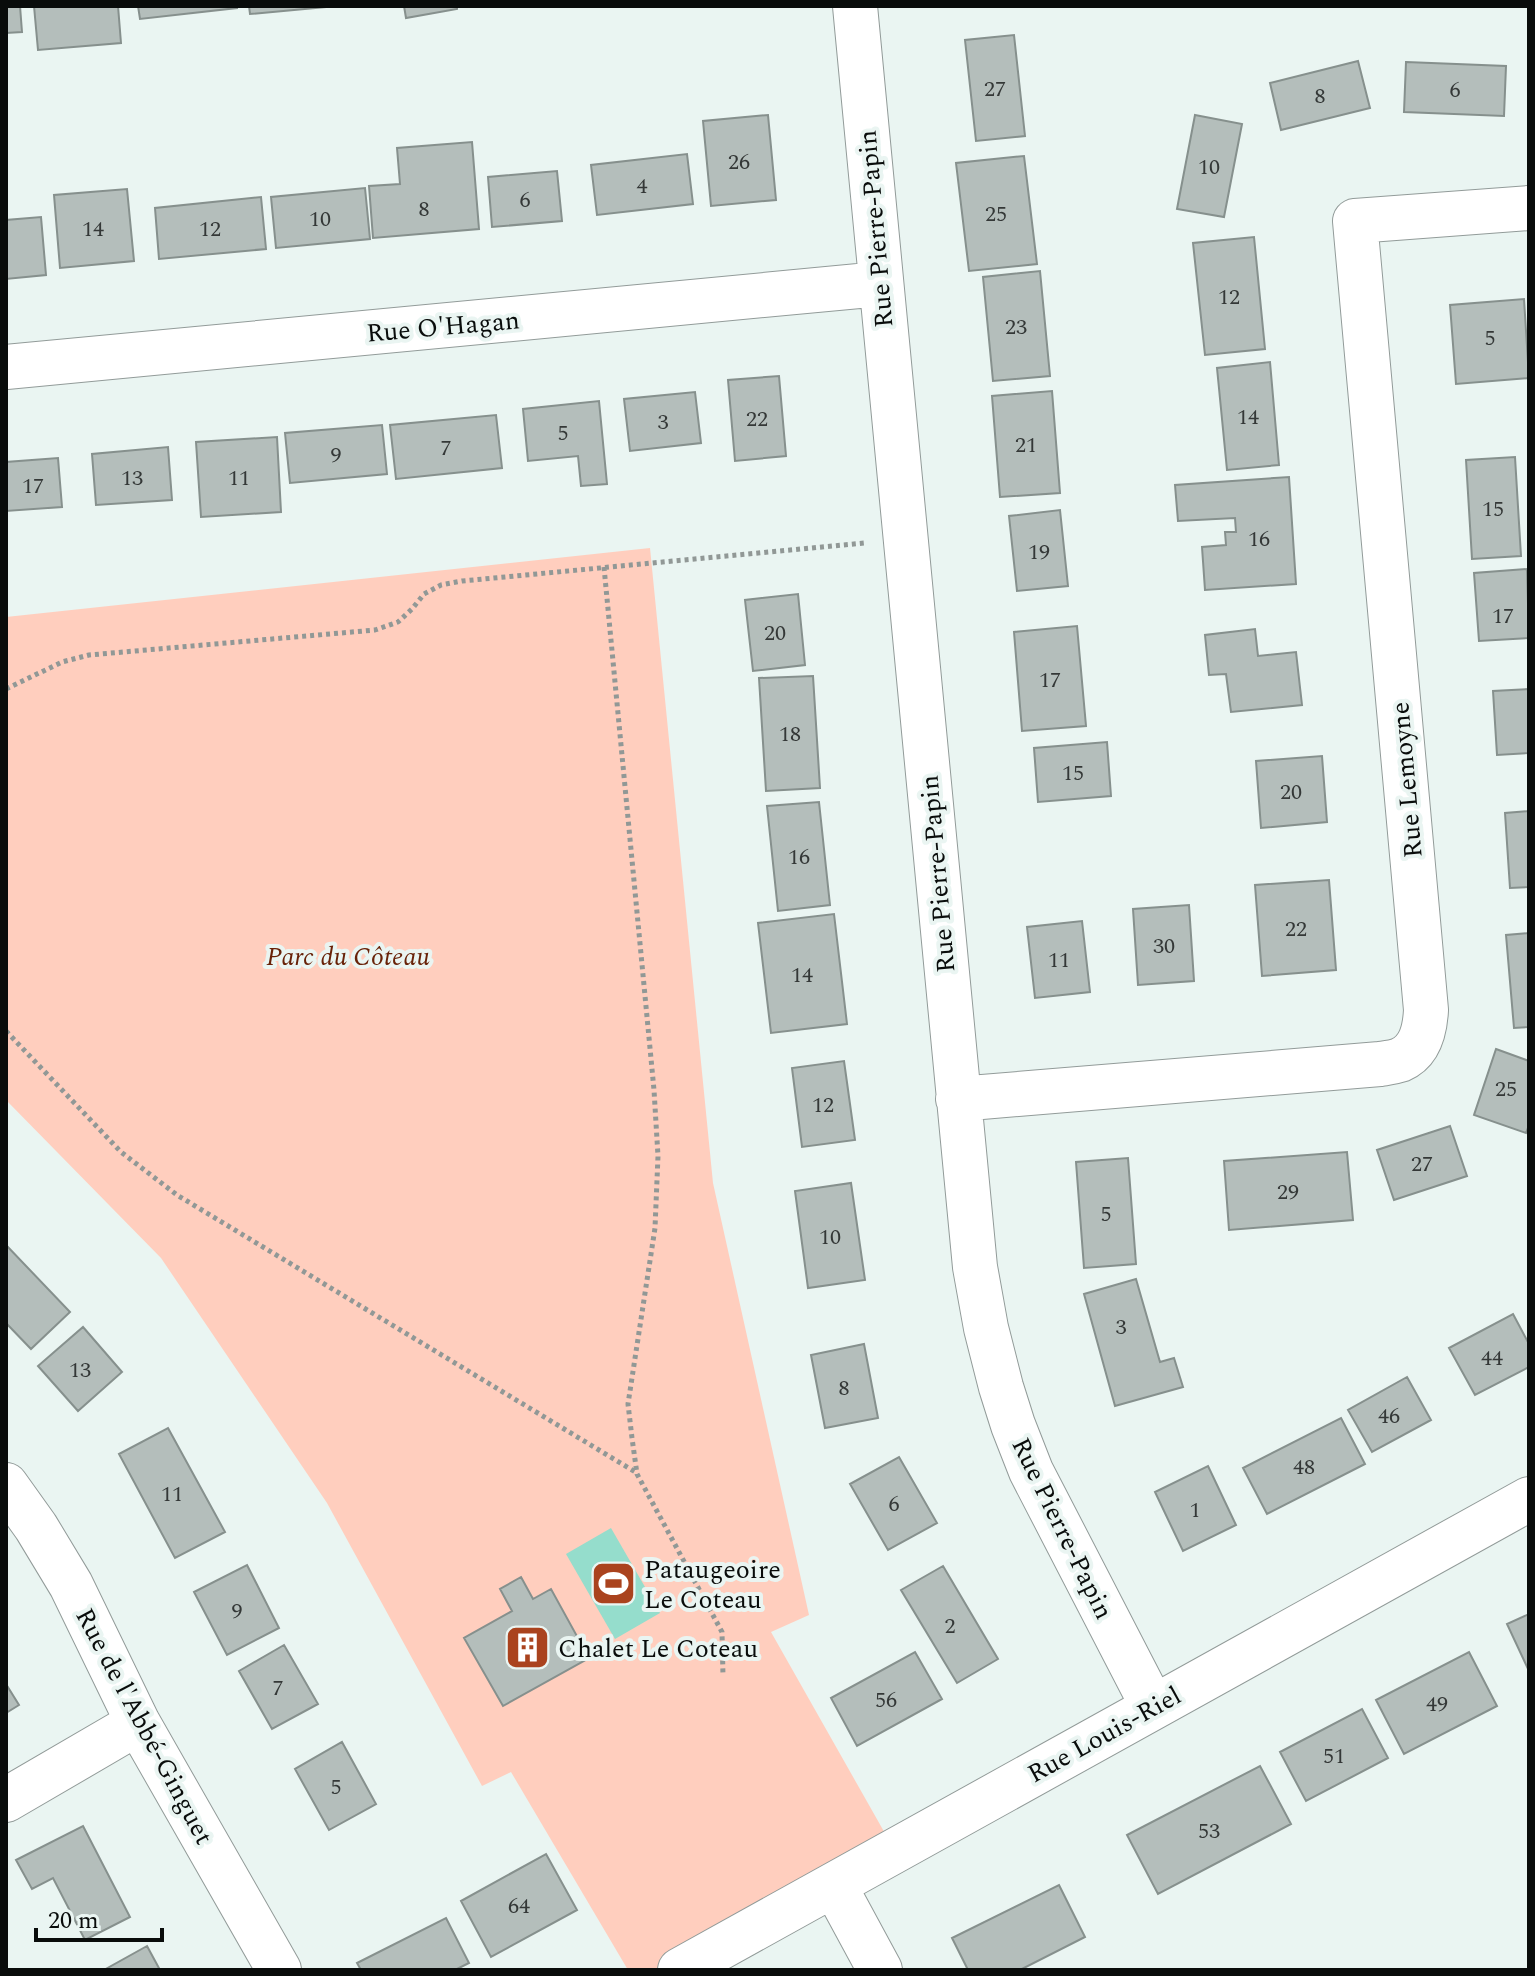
<svg xmlns="http://www.w3.org/2000/svg" width="1535" height="1976" viewBox="0 0 1535 1976" font-family="Spectral,serif">
  <style>
    .green { fill: #ffcebe }
    .water { fill: #95ddcc }
    .building { fill: #b4bebb; stroke: #86908d; stroke-width: 2 }
    .lines { fill: none; stroke-linecap: round; stroke-linejoin: round }
    .street-casing { stroke: #929b99; stroke-width: 46 }
    .path { stroke: #919896; stroke-width: 5; stroke-dasharray: 4 4; stroke-linecap: butt }
    .street { stroke: #fff; stroke-width: 44 }
    .labels { text-anchor: middle; stroke-width: 8; stroke-linejoin: round; paint-order: stroke }
    .number-label { font-size: 22px; fill: #343837 }
    .street-label { font-size: 26px; fill: #090c0b; stroke: #eaf5f2 }
    .park-label { font-size: 26px; font-style: italic; fill: #682208; stroke: #eaf5f2 }
    .poi-label { font-size: 26px; fill: #090c0b; stroke: #eaf5f2; text-anchor: start }
  </style>
  <rect width="100%" height="100%" fill="#eaf5f2"/>
  <!-- green -->
  <path class="green" d="M 650,548 L 713,1183 L 809,1615 L 771,1632 L 895,1851 L 680,1970 L 628,1970 L 511,1772 L 482,1786 L 327,1503 L 161,1258 L 6,1100 L 6,617 Z"/>
  <!-- water -->
  <path class="water" d="M 611,1528 L 660,1613 L 615,1639 L 566,1554 Z"/>
  <!-- building -->
  <path class="building" d="M 6,6 L 20,6 L 22,32 L 6,33 Z
    M 34,6 L 118,6 L 121,43 L 38,50 Z
    M 138,6 L 237,6 L 237,8 L 140,19 Z
    M 249,6 L 337,6 L 250,14 Z
    M 404,6 L 457,6 L 457,9 L 406,18 Z
    M 1014,35 L 1025,136 L 976,141 L 965,40 Z
    M 1358,61 L 1370,108 L 1281,130 L 1270,83 Z
    M 1406,62 L 1506,66 L 1504,116 L 1404,112 Z
    M 768,115 L 776,200 L 711,206 L 703,121 Z
    M 1195,115 L 1242,124 L 1224,217 L 1177,209 Z
    M 472,142 L 479,229 L 373,238 L 369,186 L 400,184 L 397,148 Z
    M 687,154 L 693,204 L 597,215 L 591,165 Z
    M 1024,156 L 1037,264 L 969,271 L 956,163 Z
    M 557,171 L 562,221 L 492,227 L 488,177 Z
    M 365,188 L 370,239 L 276,248 L 271,197 Z
    M 127,189 L 134,261 L 60,268 L 54,195 Z
    M 261,197 L 266,249 L 159,259 L 155,208 Z
    M 41,217 L 46,275 L 6,279 L 6,220 Z
    M 1254,237 L 1265,349 L 1205,355 L 1193,243 Z
    M 1040,271 L 1050,376 L 993,381 L 983,277 Z
    M 1524,299 L 1529,378 L 1456,384 L 1450,305 Z
    M 1270,362 L 1279,465 L 1227,470 L 1217,368 Z
    M 779,376 L 786,456 L 735,461 L 728,380 Z
    M 1052,391 L 1060,493 L 1000,497 L 992,396 Z
    M 695,392 L 701,443 L 630,451 L 624,399 Z
    M 599,401 L 607,484 L 581,486 L 578,456 L 528,461 L 523,409 Z
    M 496,415 L 502,468 L 396,479 L 390,425 Z
    M 382,425 L 387,474 L 290,483 L 285,433 Z
    M 277,437 L 281,512 L 201,517 L 196,442 Z
    M 168,447 L 172,500 L 96,505 L 92,454 Z
    M 1515,457 L 1521,556 L 1472,559 L 1466,460 Z
    M 58,458 L 62,507 L 6,511 L 6,462 Z
    M 1289,477 L 1296,584 L 1205,590 L 1202,547 L 1226,545 L 1225,532 L 1236,532 L 1235,518 L 1178,521 L 1175,485 Z
    M 1060,510 L 1068,586 L 1017,591 L 1009,516 Z
    M 1527,569 L 1529,638 L 1479,641 L 1474,573 Z
    M 798,594 L 805,665 L 753,671 L 745,600 Z
    M 1077,626 L 1086,726 L 1022,731 L 1014,632 Z
    M 1255,629 L 1258,656 L 1296,652 L 1302,705 L 1231,712 L 1226,674 L 1209,675 L 1205,635 Z
    M 813,676 L 820,788 L 766,791 L 759,678 Z
    M 1529,689 L 1529,753 L 1497,755 L 1493,691 Z
    M 1107,742 L 1111,796 L 1038,802 L 1034,748 Z
    M 1322,756 L 1327,822 L 1261,828 L 1256,761 Z
    M 819,802 L 830,905 L 778,911 L 767,806 Z
    M 1529,811 L 1529,887 L 1510,888 L 1505,813 Z
    M 1329,880 L 1336,970 L 1262,976 L 1255,885 Z
    M 1189,905 L 1194,981 L 1138,985 L 1133,909 Z
    M 834,914 L 847,1024 L 771,1033 L 758,923 Z
    M 1082,921 L 1090,992 L 1035,998 L 1027,927 Z
    M 1529,933 L 1529,1027 L 1514,1028 L 1506,935 Z
    M 1496,1049 L 1529,1061 L 1529,1125 L 1526,1133 L 1474,1115 Z
    M 844,1061 L 855,1140 L 802,1147 L 792,1068 Z
    M 1450,1126 L 1467,1176 L 1394,1200 L 1377,1150 Z
    M 1347,1152 L 1353,1220 L 1229,1230 L 1224,1161 Z
    M 1128,1158 L 1136,1264 L 1084,1268 L 1076,1162 Z
    M 851,1183 L 865,1280 L 808,1288 L 795,1191 Z
    M 6,1245 L 70,1312 L 31,1349 L 6,1323 Z
    M 1136,1279 L 1160,1362 L 1174,1358 L 1183,1387 L 1115,1406 L 1084,1294 Z
    M 1513,1314 L 1529,1344 L 1529,1367 L 1475,1395 L 1449,1348 Z
    M 83,1327 L 122,1372 L 78,1411 L 38,1366 Z
    M 864,1344 L 878,1418 L 825,1428 L 811,1355 Z
    M 1407,1377 L 1431,1420 L 1372,1452 L 1348,1410 Z
    M 1341,1418 L 1365,1464 L 1267,1514 L 1243,1468 Z
    M 168,1428 L 225,1532 L 175,1558 L 119,1454 Z
    M 899,1457 L 937,1523 L 888,1550 L 850,1484 Z
    M 1208,1466 L 1236,1525 L 1183,1551 L 1155,1492 Z
    M 247,1565 L 279,1628 L 227,1655 L 194,1592 Z
    M 943,1566 L 998,1659 L 957,1683 L 901,1590 Z
    M 521,1577 L 533,1599 L 551,1589 L 589,1658 L 503,1706 L 464,1638 L 512,1611 L 500,1589 Z
    M 1529,1614 L 1529,1671 L 1507,1624 Z
    M 284,1645 L 318,1704 L 272,1729 L 239,1671 Z
    M 915,1652 L 942,1699 L 857,1746 L 831,1698 Z
    M 1469,1652 L 1497,1706 L 1404,1754 L 1376,1700 Z
    M 6,1684 L 19,1705 L 6,1713 Z
    M 1362,1709 L 1388,1758 L 1306,1801 L 1280,1752 Z
    M 342,1742 L 376,1804 L 329,1830 L 295,1769 Z
    M 1260,1766 L 1291,1824 L 1158,1894 L 1127,1835 Z
    M 83,1826 L 130,1917 L 85,1940 L 53,1878 L 32,1889 L 16,1860 Z
    M 546,1854 L 577,1910 L 491,1957 L 461,1901 Z
    M 1059,1885 L 1085,1937 L 1020,1970 L 968,1970 L 952,1938 Z
    M 446,1918 L 469,1963 L 455,1970 L 361,1970 L 357,1963 Z
    M 147,1946 L 160,1970 L 104,1970 Z"/>
  <g class="lines">
    <defs>
      <path id="street" d="M 855,6 L 975,1267 L 986,1328 L 1001,1387 L 1013,1425 L 1031,1471 L 1153,1707
        M 6,367 L 880,284
        M 958,1099 L 1380,1064 C 1386,1063 1394,1062 1400,1060 C 1421,1051 1425,1029 1426,1010 L 1355,221 L 1529,208
        M 6,1485 L 36,1527 L 71,1585 L 138,1723 L 279,1970
        M 6,1800 L 138,1723
        M 834,1885 L 880,1970
        M 680,1970 L 1529,1499"/>
    </defs>
    <!-- street casing -->
    <use href="#street" class="street-casing"/>
    <!-- path -->
    <path class="path" d="M 604,567 L 654,1090 L 658,1156 L 655,1228 L 628,1404 L 632,1438 L 637,1474 L 722,1632 L 723,1676
      M 6,689 L 62,662 L 89,655 L 375,630 L 398,622 L 412,609 L 424,594 L 441,585 L 462,581 L 864,543
      M 6,1031 L 121,1152 L 177,1195 L 637,1473"/>
    <!-- street -->
    <use href="#street" class="street"/>
  </g>
  <!-- icons -->
  <defs>
    <symbol id="stadium-square" viewBox="-11 -11 22 22"><rect x="-9" y="-9" width="18" height="18" rx="4" fill="#aa431e" stroke="#eaf5f2"/><path d="M0-5a6.5 5 0 1 0 0 10a6.5 5 0 1 0 0-10ZM-3.5-1.8h7v3.6h-7Z" fill="#fff"/></symbol>
    <symbol id="building-square" viewBox="-11 -11 22 22"><rect x="-9" y="-9" width="18" height="18" rx="4" fill="#aa431e" stroke="#eaf5f2"/><path d="M-4-6H4V6H1V3H-1V6H-4ZM-2.5-4.3h1.7v1.8h-1.7ZM.8-4.3h1.7v1.8H.8ZM-2.5-1h1.7V.8h-1.7ZM.8-1h1.7V.8H.8Z" fill="#fff"/></symbol>
  </defs>
  <g fill-rule="evenodd">
    <use href="#stadium-square" x="588" y="1558" width="51" height="51"/>
    <use href="#building-square" x="502" y="1622" width="51" height="51"/>
  </g>
  <g class="labels">
    <!-- number labels -->
    <g class="number-label">
      <text x="995" y="96">27</text>
      <text x="1455" y="97">6</text>
      <text x="1320" y="103">8</text>
      <text x="739" y="169">26</text>
      <text x="1209" y="174">10</text>
      <text x="642" y="193">4</text>
      <text x="525" y="207">6</text>
      <text x="424" y="216">8</text>
      <text x="996" y="221">25</text>
      <text x="320" y="226">10</text>
      <text x="93" y="236">14</text>
      <text x="210" y="236">12</text>
      <text x="1229" y="304">12</text>
      <text x="1016" y="334">23</text>
      <text x="1490" y="345">5</text>
      <text x="1248" y="424">14</text>
      <text x="757" y="426">22</text>
      <text x="663" y="429">3</text>
      <text x="563" y="440">5</text>
      <text x="1026" y="452">21</text>
      <text x="446" y="455">7</text>
      <text x="336" y="462">9</text>
      <text x="132" y="485">13</text>
      <text x="239" y="485">11</text>
      <text x="33" y="493">17</text>
      <text x="1493" y="516">15</text>
      <text x="1259" y="546">16</text>
      <text x="1039" y="559">19</text>
      <text x="1503" y="623">17</text>
      <text x="775" y="640">20</text>
      <text x="1050" y="687">17</text>
      <text x="790" y="741">18</text>
      <text x="1073" y="780">15</text>
      <text x="1291" y="799">20</text>
      <text x="799" y="864">16</text>
      <text x="1296" y="936">22</text>
      <text x="1164" y="953">30</text>
      <text x="1059" y="967">11</text>
      <text x="802" y="982">14</text>
      <text x="1506" y="1096">25</text>
      <text x="823" y="1112">12</text>
      <text x="1422" y="1171">27</text>
      <text x="1288" y="1199">29</text>
      <text x="1106" y="1221">5</text>
      <text x="830" y="1244">10</text>
      <text x="1121" y="1334">3</text>
      <text x="1492" y="1365">44</text>
      <text x="80" y="1377">13</text>
      <text x="844" y="1395">8</text>
      <text x="1389" y="1423">46</text>
      <text x="1304" y="1474">48</text>
      <text x="172" y="1501">11</text>
      <text x="894" y="1511">6</text>
      <text x="1195" y="1517">1</text>
      <text x="237" y="1618">9</text>
      <text x="950" y="1633">2</text>
      <text x="278" y="1695">7</text>
      <text x="886" y="1707">56</text>
      <text x="1437" y="1711">49</text>
      <text x="1334" y="1763">51</text>
      <text x="336" y="1794">5</text>
      <text x="1209" y="1838">53</text>
      <text x="519" y="1913">64</text>
    </g>
    <!-- street labels -->
    <g class="street-label">
      <text transform="translate(875 229) rotate(-95)" y="9">Rue Pierre-Papin</text>
      <text transform="translate(443 326) rotate(-5)" y="9">Rue O'Hagan</text>
      <text transform="translate(1406 780) rotate(-95)" y="9">Rue Lemoyne</text>
      <text transform="translate(937 874) rotate(-95)" y="9">Rue Pierre-Papin</text>
      <text transform="translate(1063 1528) rotate(64)" y="9">Rue Pierre-Papin</text>
      <text transform="translate(145 1726) rotate(62)" y="9">Rue de l'Abbé-Ginguet</text>
      <text transform="translate(1104 1734) rotate(-29)" y="9">Rue Louis-Riel</text>
    </g>
    <!-- park labels -->
    <g class="park-label">
      <text x="348" y="965">Parc du Côteau</text>
    </g>
    <!-- poi labels -->
    <g class="poi-label">
      <text x="644" y="1578">Pataugeoire<tspan x="644" dy="30">Le Coteau</tspan></text>
      <text x="558" y="1657">Chalet Le Coteau</text>
    </g>
  </g>
  <!-- border -->
  <rect width="1535" height="1976" fill="none" stroke="#090c0b" stroke-width="16"/>
  <!-- scale -->
  <path d="M36 1928v12h126v-12" fill="none" stroke="#090c0b" stroke-width="4"/>
  <text x="48" y="1928" font-size="24" fill="#090c0b" stroke="#eaf5f2" stroke-width="6" paint-order="stroke">20 m</text>
</svg>
